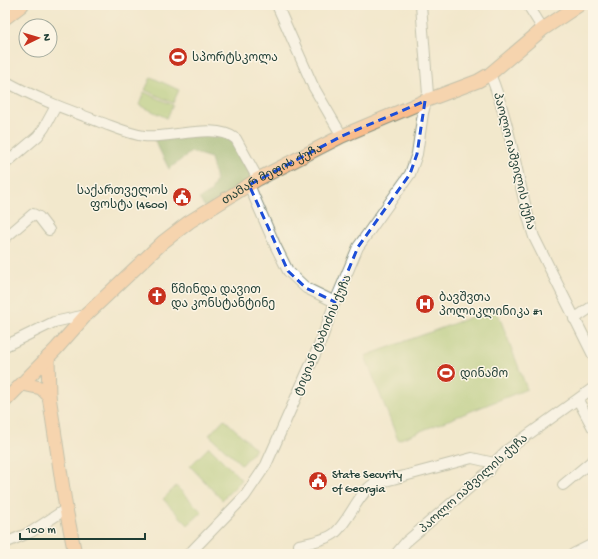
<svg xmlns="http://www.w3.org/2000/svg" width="598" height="559" viewBox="0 0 598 559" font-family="'Gochi Hand','Noto Sans Georgian',sans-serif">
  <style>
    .green { fill: #a3c56d; stroke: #618150 }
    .forest { fill: #82aa60; stroke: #50744a }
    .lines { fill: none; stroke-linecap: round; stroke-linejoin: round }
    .minor-casing { stroke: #889280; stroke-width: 12 }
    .major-casing { stroke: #889280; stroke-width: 15 }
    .minor { stroke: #fff; stroke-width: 10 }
    .major { stroke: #fabc8b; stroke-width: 13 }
    .marked { fill: none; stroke: #1d4ed8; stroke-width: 3; stroke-dasharray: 8 5; stroke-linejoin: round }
    .labels { text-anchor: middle; stroke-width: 3; stroke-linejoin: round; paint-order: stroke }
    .poi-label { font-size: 12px; fill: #1f3d34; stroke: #fcf5e5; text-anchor: start }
    .street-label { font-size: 12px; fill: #1f3d34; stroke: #fcf5e5 }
  </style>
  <rect width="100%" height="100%" fill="#fcf5e5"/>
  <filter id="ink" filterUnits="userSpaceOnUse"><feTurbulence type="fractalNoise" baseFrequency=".025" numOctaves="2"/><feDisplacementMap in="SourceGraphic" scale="8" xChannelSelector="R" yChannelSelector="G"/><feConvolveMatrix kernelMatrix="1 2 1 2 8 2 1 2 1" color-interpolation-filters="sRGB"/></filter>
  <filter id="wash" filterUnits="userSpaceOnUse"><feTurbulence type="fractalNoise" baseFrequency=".012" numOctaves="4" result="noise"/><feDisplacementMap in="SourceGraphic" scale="16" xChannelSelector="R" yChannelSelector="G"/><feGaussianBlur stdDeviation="0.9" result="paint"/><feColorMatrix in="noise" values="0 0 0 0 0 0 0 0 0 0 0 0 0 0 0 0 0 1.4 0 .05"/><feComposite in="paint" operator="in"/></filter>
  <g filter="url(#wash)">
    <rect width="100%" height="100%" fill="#f2e8cc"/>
    <!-- green -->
    <path class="green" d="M 151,77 L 179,90 L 173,103 L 145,90 Z
      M 144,92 L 173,105 L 167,118 L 139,105 Z
      M 496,308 L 527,389 L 398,440 L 365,356 Z
      M 224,419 L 256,449 L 242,465 L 209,435 Z
      M 209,447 L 242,480 L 222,500 L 190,466 Z
      M 176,486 L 202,512 L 188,525 L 163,499 Z"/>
    <!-- forest -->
    <path class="forest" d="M 210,134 L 223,136 L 234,142 L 252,179 L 205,207 L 199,199 L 211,192 L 216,180 L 211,158 L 191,152 L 169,169 L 154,139 Z"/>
  </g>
  <g filter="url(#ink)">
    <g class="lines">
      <defs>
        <path id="minor" d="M 277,5 L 313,86 L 342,136
          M 528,5 L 543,29
          M 490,74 C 512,127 517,183 534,237 L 593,355
          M 5,81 C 35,98 68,110 100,122 C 114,127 129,134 144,136 C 170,139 215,122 236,139 L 258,179
          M 5,164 L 38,136 L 44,128 L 56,106
          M 249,185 L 275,245 L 288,271 L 306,288 L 335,302
          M 5,238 L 33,214 L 39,217 L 49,230
          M 574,319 L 593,306
          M 5,346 L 54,322 L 86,315
          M 578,400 L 593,428
          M 563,485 L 593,460
          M 5,543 L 31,532 L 66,509
          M 299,545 C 309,543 328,539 335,533 C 349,521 359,492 374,484 L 472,458 L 494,463
          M 189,554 L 245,496 L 266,465 L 321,341 L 335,302 L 358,247 L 410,174 L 417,154 L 423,113 L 428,94 L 421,5
          M 396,554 L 406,542 L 489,471 L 494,463 L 507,450 L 593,388
          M 573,554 L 593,544"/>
        <g id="major">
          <path d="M 5,18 L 22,5"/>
          <path d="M 48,357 L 49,396"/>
          <path d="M 23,384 L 41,388 L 49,396 L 66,509 L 75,554"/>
          <path id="s1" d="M 5,401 L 56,349 L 86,315 L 163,242 L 189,222 L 258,179 L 342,136 L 425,101 L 478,81 L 490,74 L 543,29 L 579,5"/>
        </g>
      </defs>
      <!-- minor casing -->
      <use href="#minor" class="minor-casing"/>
      <!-- major casing -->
      <use href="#major" class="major-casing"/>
      <!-- minor -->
      <use href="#minor" class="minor"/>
      <!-- major -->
      <use href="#major" class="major"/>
    </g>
  </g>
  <!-- marked area -->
  <path d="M0 0H598V559H0ZM 425,101 L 417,154 L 410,174 L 358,247 L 335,302 L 306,288 L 288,271 L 249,185 L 342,136 Z" fill="#f2e8cc" fill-opacity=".55" fill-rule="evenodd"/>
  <path class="marked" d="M 425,101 L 417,154 L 410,174 L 358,247 L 335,302 L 306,288 L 288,271 L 249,185 L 342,136 Z"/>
  <!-- icons -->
  <defs>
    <symbol id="stadium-disc" viewBox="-11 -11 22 22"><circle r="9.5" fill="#c8321e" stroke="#fcf5e5"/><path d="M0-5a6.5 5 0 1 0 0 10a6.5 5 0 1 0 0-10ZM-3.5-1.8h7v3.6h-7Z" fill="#fff"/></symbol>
    <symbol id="civic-disc" viewBox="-11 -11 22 22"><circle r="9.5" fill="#c8321e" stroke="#fcf5e5"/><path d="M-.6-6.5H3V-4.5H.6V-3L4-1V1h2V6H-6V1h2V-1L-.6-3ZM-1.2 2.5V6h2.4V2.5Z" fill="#fff"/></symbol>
    <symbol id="church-disc" viewBox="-11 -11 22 22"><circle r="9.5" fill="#c8321e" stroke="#fcf5e5"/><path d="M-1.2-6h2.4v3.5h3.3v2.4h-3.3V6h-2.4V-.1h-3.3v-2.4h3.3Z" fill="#fff"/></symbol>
    <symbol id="hospital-disc" viewBox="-11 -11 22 22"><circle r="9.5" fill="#c8321e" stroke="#fcf5e5"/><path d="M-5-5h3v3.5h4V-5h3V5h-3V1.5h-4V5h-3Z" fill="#fff"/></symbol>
  </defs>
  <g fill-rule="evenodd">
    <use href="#stadium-disc" x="167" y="46" width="22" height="22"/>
    <use href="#civic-disc" x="171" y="186" width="22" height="22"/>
    <use href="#church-disc" x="146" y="285" width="22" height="22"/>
    <use href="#hospital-disc" x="414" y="293" width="22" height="22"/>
    <use href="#stadium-disc" x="435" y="362" width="22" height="22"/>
    <use href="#civic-disc" x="307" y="470" width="22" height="22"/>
  </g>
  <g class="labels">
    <!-- poi labels -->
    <g class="poi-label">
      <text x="192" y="61">სპორტსკოლა</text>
      <text x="168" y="194" text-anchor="end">საქართველოს<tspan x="168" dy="14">ფოსტა (4600)</tspan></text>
      <text x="171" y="293">წმინდა დავით<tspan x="171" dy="14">და კონსტანტინე</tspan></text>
      <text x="439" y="301">ბავშვთა<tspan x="439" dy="14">პოლიკლინიკა #1</tspan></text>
      <text x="460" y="377">დინამო</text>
      <text x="332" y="478">State Security<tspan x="332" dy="14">of Georgia</tspan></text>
    </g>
    <!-- street labels -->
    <g class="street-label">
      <text transform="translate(515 161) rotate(76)" y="4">პაოლო იაშვილის ქუჩა</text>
      <text dy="4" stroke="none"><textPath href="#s1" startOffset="353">თამარ მეფის ქუჩა</textPath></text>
      <text transform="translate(322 335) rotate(-67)" y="4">ტიციან ტაბიძის ქუჩა</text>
      <text transform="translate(473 483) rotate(-42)" y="4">პაოლო იაშვილის ქუჩა</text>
    </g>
  </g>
  <!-- margin -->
  <rect width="598" height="559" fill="none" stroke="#fcf5e5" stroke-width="20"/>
  <!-- north arrow -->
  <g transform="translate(38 38) rotate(85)"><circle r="19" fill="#fcf5e5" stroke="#a4ab9e"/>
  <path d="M0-3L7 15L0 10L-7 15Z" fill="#c8321e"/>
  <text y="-6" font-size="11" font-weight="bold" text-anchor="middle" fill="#1f3d34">N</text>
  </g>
  <!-- scale -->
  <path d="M20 533v6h125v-6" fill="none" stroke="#1f3d34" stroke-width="2"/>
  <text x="26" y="533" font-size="12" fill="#1f3d34" stroke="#fcf5e5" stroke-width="3" paint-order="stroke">100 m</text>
</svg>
